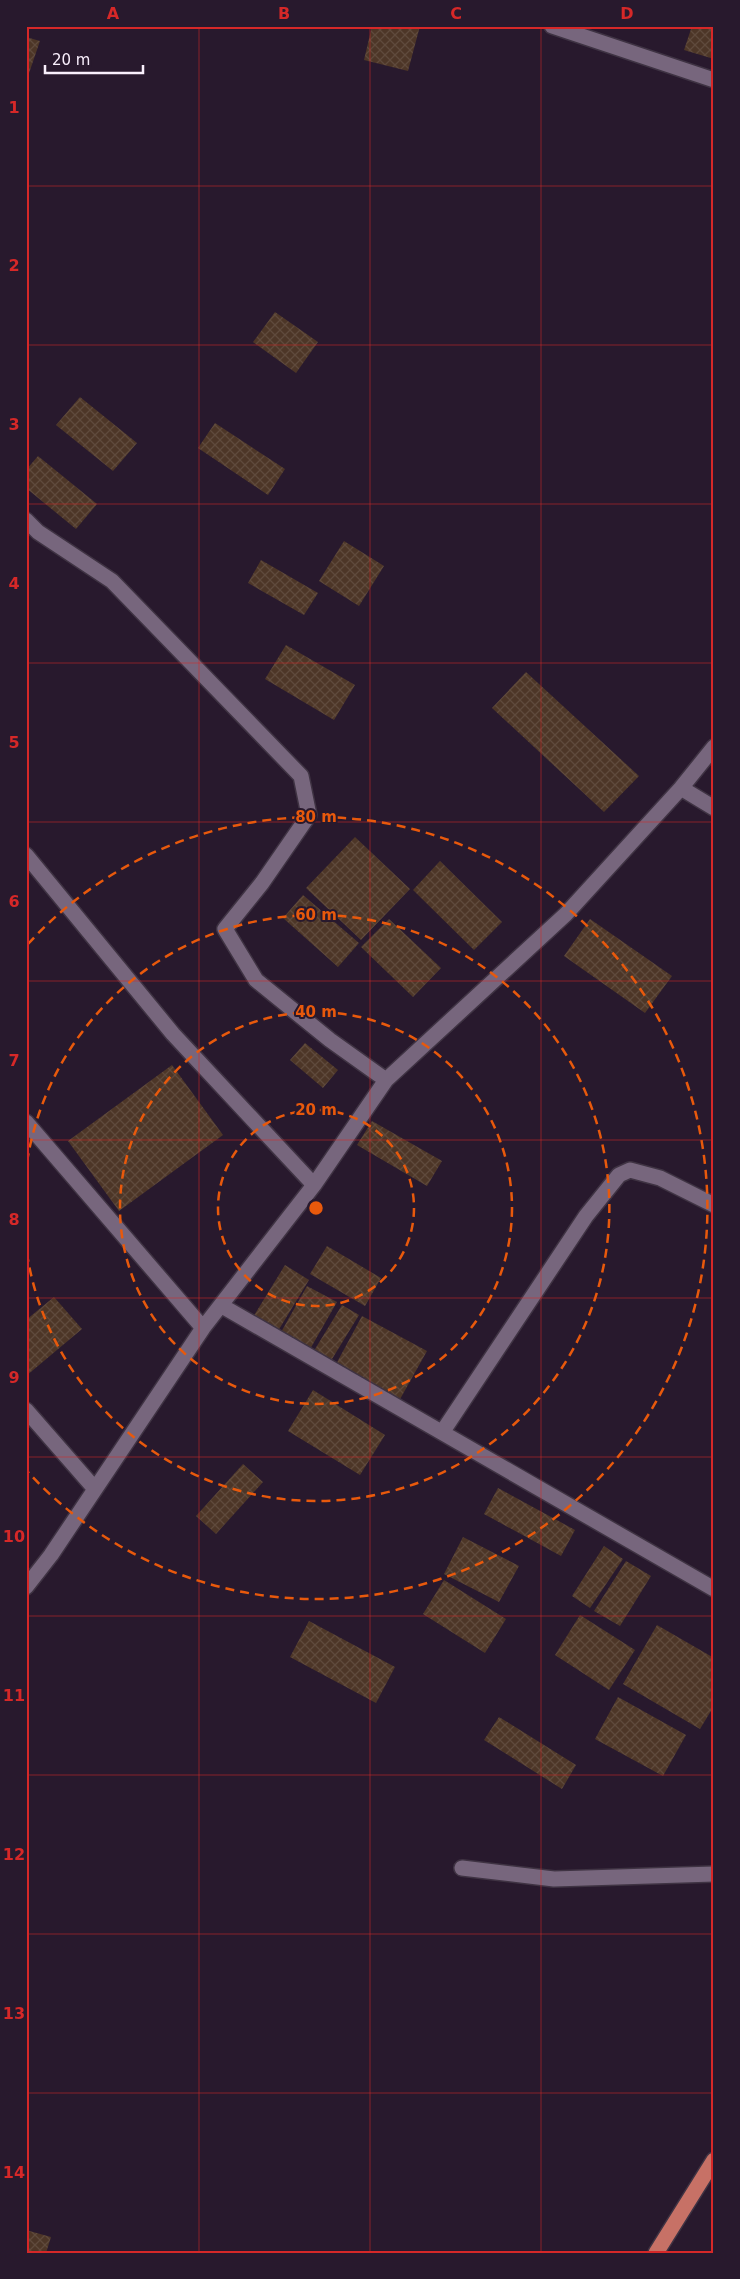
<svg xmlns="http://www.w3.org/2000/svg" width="740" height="2279" viewBox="0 0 740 2279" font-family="'DejaVu Sans',sans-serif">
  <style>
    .building { fill: url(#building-cross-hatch) }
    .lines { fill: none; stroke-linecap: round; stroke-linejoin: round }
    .street-casing { stroke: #3f3343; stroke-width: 18 }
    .primary-casing { stroke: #3f3343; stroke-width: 18 }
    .street { stroke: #77667d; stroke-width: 15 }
    .primary { stroke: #c77166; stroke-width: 15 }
    .grid { fill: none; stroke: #d62828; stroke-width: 1; stroke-opacity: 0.55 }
    .ring { fill: none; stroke: #e8590c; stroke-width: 2.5; stroke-dasharray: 9 6 }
    .centre { fill: #e8590c; stroke: #28192d; stroke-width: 2.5 }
    .ring-label { font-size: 15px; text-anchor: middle; font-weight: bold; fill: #e8590c; stroke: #28192d; stroke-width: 4; stroke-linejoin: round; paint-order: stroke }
    .neatline { fill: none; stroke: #d62828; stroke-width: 2 }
    .grid-label { font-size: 16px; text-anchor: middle; font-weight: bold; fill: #d62828 }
  </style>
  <defs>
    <pattern id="building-cross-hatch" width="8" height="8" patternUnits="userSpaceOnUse" patternTransform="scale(1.25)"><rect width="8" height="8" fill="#4d3627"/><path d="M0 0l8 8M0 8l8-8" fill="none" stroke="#5f4a3c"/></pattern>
  </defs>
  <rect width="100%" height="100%" fill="#28192d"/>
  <!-- building -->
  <path class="building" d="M 372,26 L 420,26 L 408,71 L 364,60 Z
    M 692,26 L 714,26 L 714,59 L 684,50 Z
    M 26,37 L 40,41 L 27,79 L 26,79 Z
    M 275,312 L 318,342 L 296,373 L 253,342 Z
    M 80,397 L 137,443 L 113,471 L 56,425 Z
    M 215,423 L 285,469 L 268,495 L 198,448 Z
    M 38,456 L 97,504 L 76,529 L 26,488 L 26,470 Z
    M 344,541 L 384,566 L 359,606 L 319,581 Z
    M 261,560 L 318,593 L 304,615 L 248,583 Z
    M 286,645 L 355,685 L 334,720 L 265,679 Z
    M 526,672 L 639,776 L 604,812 L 492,708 Z
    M 355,837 L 410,889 L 361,940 L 306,888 Z
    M 440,861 L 502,922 L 474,950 L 413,890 Z
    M 303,895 L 359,943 L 338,967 L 283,918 Z
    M 389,919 L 441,968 L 413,997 L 361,947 Z
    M 590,919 L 672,976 L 645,1013 L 564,956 Z
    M 305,1043 L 338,1070 L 323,1088 L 290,1060 Z
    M 172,1065 L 223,1135 L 119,1211 L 68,1141 Z
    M 372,1121 L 442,1161 L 427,1186 L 357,1145 Z
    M 327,1246 L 381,1278 L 365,1306 L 310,1274 Z
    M 285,1265 L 309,1280 L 278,1331 L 253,1317 Z
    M 307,1286 L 337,1302 L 309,1351 L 280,1334 Z
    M 54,1297 L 82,1329 L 26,1376 L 26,1320 Z
    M 342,1305 L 359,1315 L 329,1364 L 312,1354 Z
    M 362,1316 L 427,1351 L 399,1401 L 335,1366 Z
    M 313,1390 L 385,1435 L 360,1475 L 288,1431 Z
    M 243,1464 L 263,1482 L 216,1534 L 196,1516 Z
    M 498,1488 L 575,1530 L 561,1556 L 484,1514 Z
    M 463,1537 L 519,1566 L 499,1602 L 444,1574 Z
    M 604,1546 L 623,1559 L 590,1608 L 572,1596 Z
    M 626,1561 L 651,1576 L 620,1626 L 594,1611 Z
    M 444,1580 L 506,1619 L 485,1653 L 423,1614 Z
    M 580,1615 L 635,1650 L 609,1690 L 555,1655 Z
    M 309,1621 L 395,1667 L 376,1703 L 290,1657 Z
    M 657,1625 L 714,1658 L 714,1706 L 700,1729 L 623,1684 Z
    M 618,1697 L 686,1735 L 663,1776 L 595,1739 Z
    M 499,1717 L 576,1765 L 562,1789 L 484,1740 Z
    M 26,2230 L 51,2237 L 46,2253 L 26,2253 Z"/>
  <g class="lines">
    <defs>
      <path id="street" d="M 552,26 L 714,80
        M 26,520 L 38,532 L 112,581 L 301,776 L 309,815 L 262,883 L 225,929 L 256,980 L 330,1040 L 386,1080
        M 681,788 L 714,808
        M 26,855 L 173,1034 L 314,1185
        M 26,1122 L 203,1328
        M 222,1306 L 714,1589
        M 26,1410 L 95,1489
        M 443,1431 L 586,1216 L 619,1175 L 630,1170 L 660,1178 L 714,1205
        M 26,1587 L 51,1555 L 203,1328 L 314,1185 L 386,1080 L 566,914 L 681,788 L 714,747
        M 462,1868 L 554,1879 L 714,1874"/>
      <path id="primary" d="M 656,2253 L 714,2160"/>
    </defs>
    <!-- street casing -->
    <use href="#street" class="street-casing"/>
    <!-- primary casing -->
    <use href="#primary" class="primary-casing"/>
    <!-- street -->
    <use href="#street" class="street"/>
    <!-- primary -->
    <use href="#primary" class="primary"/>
  </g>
  <!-- grid -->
  <path class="grid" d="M 199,26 L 199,2253M 370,26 L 370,2253M 541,26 L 541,2253M 26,186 L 714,186M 26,345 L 714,345M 26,504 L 714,504M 26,663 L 714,663M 26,822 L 714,822M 26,981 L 714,981M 26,1140 L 714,1140M 26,1298 L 714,1298M 26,1457 L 714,1457M 26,1616 L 714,1616M 26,1775 L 714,1775M 26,1934 L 714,1934M 26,2093 L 714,2093"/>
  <!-- distance rings -->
  <g class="ring">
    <circle cx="316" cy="1208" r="98"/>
    <circle cx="316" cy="1208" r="196"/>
    <path d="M27 1162A293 293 0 1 1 27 1254"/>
    <path d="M28 944A391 391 0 1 1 28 1472"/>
  </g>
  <circle cx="316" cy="1208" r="8" class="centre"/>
  <g class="ring-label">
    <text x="316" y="822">80 m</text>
    <text x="316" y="920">60 m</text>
    <text x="316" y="1017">40 m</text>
    <text x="316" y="1115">20 m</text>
  </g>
  <!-- border -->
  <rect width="740" height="2279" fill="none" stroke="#28192d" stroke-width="55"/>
  <!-- scale -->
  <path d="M45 65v8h98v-8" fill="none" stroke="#f9effc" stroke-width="2.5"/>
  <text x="52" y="65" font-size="15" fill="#f9effc" stroke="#28192d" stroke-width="4" paint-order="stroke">20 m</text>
  <rect x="28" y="28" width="684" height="2224" class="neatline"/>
  <g class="grid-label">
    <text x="113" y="19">A</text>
    <text x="284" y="19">B</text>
    <text x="456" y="19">C</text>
    <text x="627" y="19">D</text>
    <text x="14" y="113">1</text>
    <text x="14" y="271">2</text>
    <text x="14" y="430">3</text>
    <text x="14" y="589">4</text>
    <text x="14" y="748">5</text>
    <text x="14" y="907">6</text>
    <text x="14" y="1066">7</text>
    <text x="14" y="1225">8</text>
    <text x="14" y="1383">9</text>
    <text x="14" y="1542">10</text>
    <text x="14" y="1701">11</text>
    <text x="14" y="1860">12</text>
    <text x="14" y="2019">13</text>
    <text x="14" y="2178">14</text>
  </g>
</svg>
